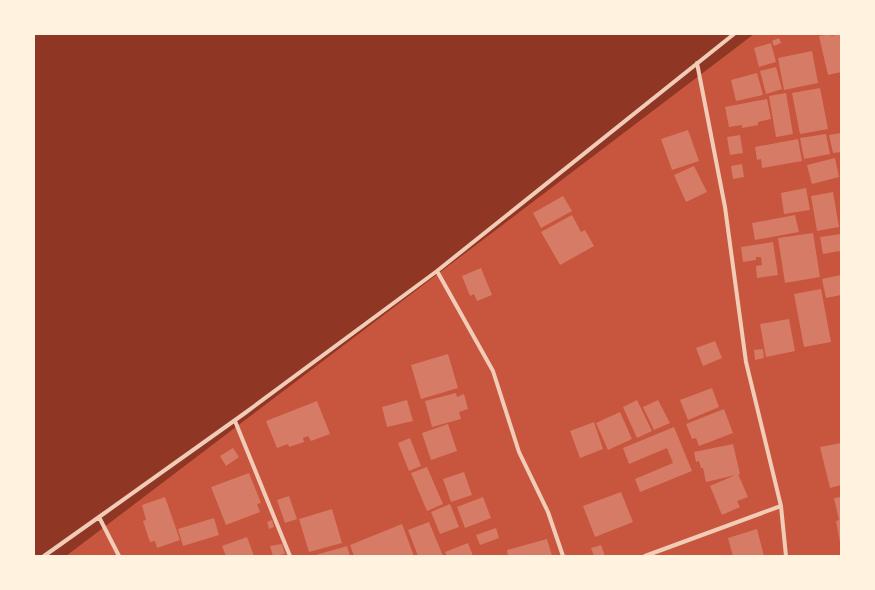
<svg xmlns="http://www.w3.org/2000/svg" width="875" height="590" viewBox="0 0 875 590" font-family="'Asap Condensed',sans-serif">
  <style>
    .water { fill: #8f3625 }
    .building { fill: #d67c66 }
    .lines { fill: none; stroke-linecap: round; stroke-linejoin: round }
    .minor { stroke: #f1ccb7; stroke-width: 4 }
  </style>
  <rect width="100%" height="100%" fill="#c8553d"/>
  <!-- water -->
  <path class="water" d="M 34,34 L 754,34 L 66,556 L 34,556 Z"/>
  <!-- building -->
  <path class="building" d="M 831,34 L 831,36 L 841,34 L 841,72 L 828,75 L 819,36 Z
    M 779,38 L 781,43 L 774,46 L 772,41 Z
    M 771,43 L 776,62 L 759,67 L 754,48 Z
    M 812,51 L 818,83 L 784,90 L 778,58 Z
    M 776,67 L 782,89 L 766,94 L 760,71 Z
    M 757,73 L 763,95 L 736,101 L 731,80 Z
    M 820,88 L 828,129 L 800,134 L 792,93 Z
    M 786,93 L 793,134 L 776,137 L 769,96 Z
    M 767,99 L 771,119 L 758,122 L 758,125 L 742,128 L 742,125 L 729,127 L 725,107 Z
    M 688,130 L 699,161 L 672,170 L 661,139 Z
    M 841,133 L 841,152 L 833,153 L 829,135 Z
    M 826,134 L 830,154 L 804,159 L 800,138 Z
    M 740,135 L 743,153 L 730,155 L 727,137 Z
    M 798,139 L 802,161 L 762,168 L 761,159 L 757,160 L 755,147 Z
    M 835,158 L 839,177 L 812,184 L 807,165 Z
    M 742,164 L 744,177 L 733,179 L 731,166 Z
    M 694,166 L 707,192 L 686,202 L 674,175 Z
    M 806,188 L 810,210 L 784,214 L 781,193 Z
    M 833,192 L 839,227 L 817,231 L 811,196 Z
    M 563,196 L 572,211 L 541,228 L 533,213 Z
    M 572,215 L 581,232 L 585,230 L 594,246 L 560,265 L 541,232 Z
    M 795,215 L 799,232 L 755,240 L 752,223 Z
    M 813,233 L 820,277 L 785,283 L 778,238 Z
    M 841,234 L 841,253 L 839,251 L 823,254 L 820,237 Z
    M 773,242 L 778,275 L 757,278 L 756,266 L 762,265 L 761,257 L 756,257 L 756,260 L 743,262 L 741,247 Z
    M 481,268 L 492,295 L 477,301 L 474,294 L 470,296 L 462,276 Z
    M 841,275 L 841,295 L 826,298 L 822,279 Z
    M 821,289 L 831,342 L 804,347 L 794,294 Z
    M 789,319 L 795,351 L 766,357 L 760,324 Z
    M 715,341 L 722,358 L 703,366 L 696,348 Z
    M 763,349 L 764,358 L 755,360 L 754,350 Z
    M 448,354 L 458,388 L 421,399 L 411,365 Z
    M 712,388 L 719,407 L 688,420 L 680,400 Z
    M 456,393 L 457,397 L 464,394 L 468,409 L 459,412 L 461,419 L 432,427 L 425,401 Z
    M 407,400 L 413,421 L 387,427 L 382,407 Z
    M 637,400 L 652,431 L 637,438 L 623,407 Z
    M 658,400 L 670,423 L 654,430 L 643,407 Z
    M 317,401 L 330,434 L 311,441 L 308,436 L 303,438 L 304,442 L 289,447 L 288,444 L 277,448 L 266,421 Z
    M 724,409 L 733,433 L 699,446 L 696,438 L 692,439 L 686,424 Z
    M 620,412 L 632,439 L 608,450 L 596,423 Z
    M 594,422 L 603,449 L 580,458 L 570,431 Z
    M 448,424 L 457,451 L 431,460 L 422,433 Z
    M 674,427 L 692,471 L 640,492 L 635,479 L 673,463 L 667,448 L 629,464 L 623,448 Z
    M 410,438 L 421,466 L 409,471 L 398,443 Z
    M 841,443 L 841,485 L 830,488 L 820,447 Z
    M 733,444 L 740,474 L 706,482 L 703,468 L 701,468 L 699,461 L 696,462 L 694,452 Z
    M 233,448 L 239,457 L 226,466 L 220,456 Z
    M 427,467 L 443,504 L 427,511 L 411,473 Z
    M 464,472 L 472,495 L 451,502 L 443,479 Z
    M 249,473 L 261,503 L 257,504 L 260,512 L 226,525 L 211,487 Z
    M 738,474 L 748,497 L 737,501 L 740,507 L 722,515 L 710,486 Z
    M 621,492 L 633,522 L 595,537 L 583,506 Z
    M 289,496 L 297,519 L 285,523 L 277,500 Z
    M 165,497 L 180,540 L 157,548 L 155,541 L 150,542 L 143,521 L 146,520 L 142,505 Z
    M 483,497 L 491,518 L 465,528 L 457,507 Z
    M 841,497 L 841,541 L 840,542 L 836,521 L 839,520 L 834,498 Z
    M 450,504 L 459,527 L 440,534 L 431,512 Z
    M 332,509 L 342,543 L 309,552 L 299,519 Z
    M 214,518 L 219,535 L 183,546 L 178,529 Z
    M 272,520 L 274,527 L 269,529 L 267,522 Z
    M 429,522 L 443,556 L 418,556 L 408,530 Z
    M 402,524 L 414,556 L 354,556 L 350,545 Z
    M 496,528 L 499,538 L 480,545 L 476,535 Z
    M 757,529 L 764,556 L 733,556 L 728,538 Z
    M 247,537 L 254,556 L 226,556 L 222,546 Z
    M 547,539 L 552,556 L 508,556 L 507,550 Z
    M 468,543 L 473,556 L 447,556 L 445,552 Z
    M 282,544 L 285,554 L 273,556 L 270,546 Z
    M 601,545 L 605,556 L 594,556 L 591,548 Z
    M 347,546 L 350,556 L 312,556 Z"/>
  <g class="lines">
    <!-- minor -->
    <path class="minor" d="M 697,63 L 725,207 L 746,362 L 781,506 L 786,556
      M 437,271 L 493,371 L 519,452 L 548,512 L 563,556
      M 235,421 L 290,556
      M 99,517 L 245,413 L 437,271 L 734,34
      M 44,556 L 99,517 L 119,556
      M 645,556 L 781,506"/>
  </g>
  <!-- border -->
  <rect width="875" height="590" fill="none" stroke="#fff3e0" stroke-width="70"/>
</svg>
